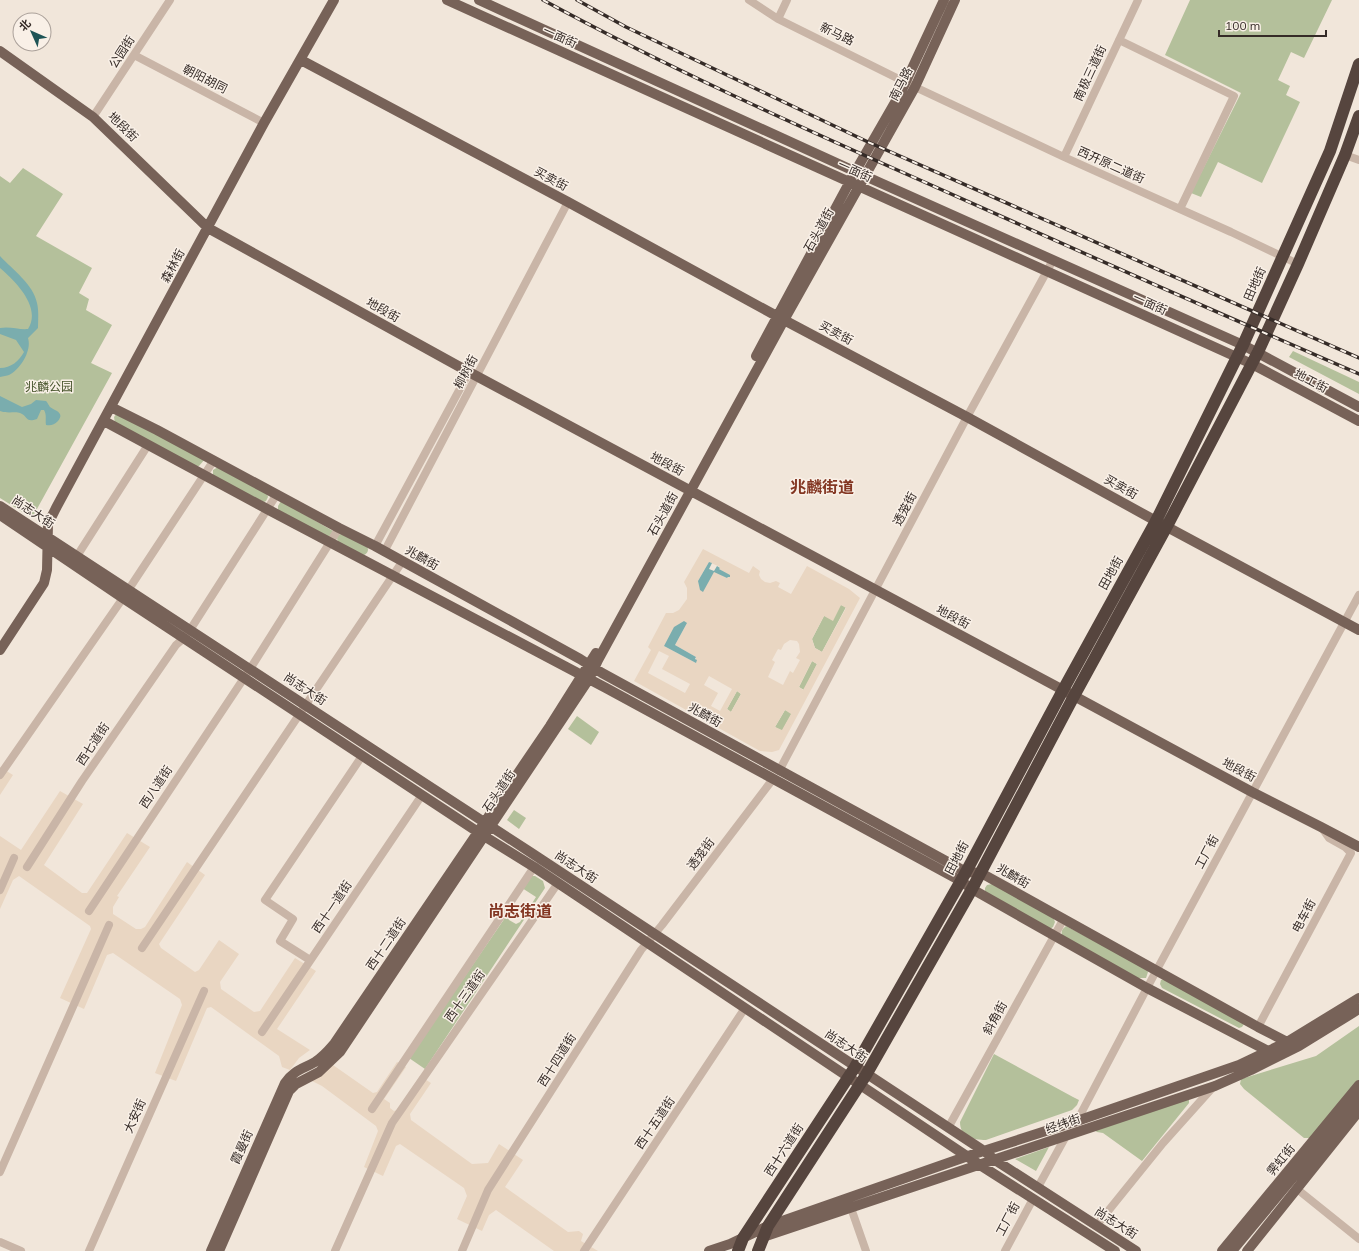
<svg xmlns="http://www.w3.org/2000/svg" width="1359" height="1251" viewBox="0 0 1359 1251" font-family="Mulish,'Noto Sans SC',sans-serif">
  <style>
    .green { fill: #b4c09b }
    .plaza { fill: #e9d6c2; fill-rule: evenodd }
    .water { fill: #7aadae }
    .lines { fill: none; stroke-linecap: round; stroke-linejoin: round }
    .minor { stroke: #c9b5a7; stroke-width: 8 }
    .major { stroke: #776258; stroke-width: 10 }
    .highway { stroke: #56453e; stroke-width: 12 }
    .rail-casing { stroke: #352b27; stroke-width: 3.5 }
    .rail { stroke: #f9f0e7; stroke-width: 2; stroke-dasharray: 6; stroke-linecap: butt }
    .labels { text-anchor: middle; stroke-width: 3; stroke-linejoin: round; paint-order: stroke }
    .street-label { font-size: 12px; fill: #352b27; stroke: #f9f0e7 }
    .park-label { font-size: 12px; fill: #46532b; stroke: #f9f0e7 }
    .district-label { font-size: 16px; font-weight: bold; fill: #833622; stroke: #f9f0e7 }
  </style>
  <rect width="100%" height="100%" fill="#f1e6da"/>
  <!-- green -->
  <path class="green" d="M 1190,0 L 1332,0 L 1304,58 L 1291,52 L 1278,80 L 1290,86 L 1286,95 L 1300,102 L 1262,183 L 1218,162 L 1201,197 L 1191,193 L 1241,93 L 1165,55 Z
    M 23,168 L 63,194 L 36,236 L 92,268 L 79,293 L 89,299 L 86,310 L 112,325 L 91,363 L 112,373 L 32,518 L 0,498 L 0,176 L 10,183 Z
    M 1293,351 L 1359,382 L 1359,394 L 1289,357 Z
    M 117,413 L 205,459 L 199,466 L 196,466 L 115,424 L 114,417 Z
    M 218,467 L 267,493 L 268,497 L 266,501 L 264,502 L 213,476 L 213,470 Z
    M 281,501 L 333,531 L 329,537 L 278,510 L 278,506 Z
    M 341,534 L 367,546 C 369,550 368,553 364,555 L 338,543 L 337,538 L 338,535 Z
    M 841,605 L 846,607 L 822,652 L 815,648 L 812,639 L 824,616 Z
    M 812,661 L 817,664 L 804,690 L 799,687 Z
    M 737,691 L 741,694 L 731,712 L 727,709 Z
    M 785,710 L 792,713 L 782,731 L 775,727 Z
    M 577,716 L 599,732 L 591,745 L 568,729 Z
    M 514,810 L 526,818 L 519,829 L 507,820 Z
    M 531,876 L 535,876 L 543,881 L 545,888 L 425,1069 L 409,1058 L 509,912 L 508,916 L 509,920 L 516,924 L 520,922 L 536,897 L 522,888 Z
    M 992,884 L 1053,917 L 1055,922 L 1053,927 L 1050,929 L 985,892 L 985,888 L 987,885 Z
    M 1066,926 L 1147,969 L 1148,972 L 1146,978 L 1138,978 L 1062,936 C 1061,931 1062,929 1066,926 Z
    M 1164,979 L 1244,1024 L 1242,1027 L 1239,1028 L 1162,988 L 1160,984 L 1161,980 Z
    M 1359,1026 L 1359,1081 L 1310,1138 L 1304,1138 L 1244,1089 L 1240,1084 L 1241,1079 L 1316,1056 Z
    M 994,1054 L 1073,1097 L 1079,1100 L 1077,1105 L 1072,1110 L 986,1140 C 973,1140 960,1137 960,1122 Z
    M 1185,1099 L 1189,1100 L 1189,1103 L 1142,1161 L 1103,1133 L 1097,1132 L 1091,1128 Z
    M 1049,1147 L 1036,1171 L 1015,1159 Z"/>
  <!-- plaza -->
  <path class="plaza" d="M 703,549 L 749,573 L 753,566 L 760,571 L 759,575 L 761,579 L 765,582 L 770,583 L 776,581 L 780,583 L 778,587 L 791,594 L 807,566 L 849,589 L 860,598 L 779,750 L 772,752 L 760,751 L 634,681 L 651,650 L 648,647 L 666,613 L 673,613 L 679,610 L 687,599 L 687,588 L 684,582 ZM 709,562 L 720,567 L 719,569 L 730,576 L 727,578 L 714,571 L 698,581 ZM 841,605 L 846,608 L 822,652 L 815,648 L 812,639 L 824,616 L 833,621 ZM 687,623 L 675,645 L 696,657 L 696,663 L 664,646 ZM 790,640 L 797,641 L 799,644 L 800,652 L 796,658 L 800,660 L 793,673 L 790,671 L 783,685 L 768,677 L 775,662 L 772,660 L 778,649 L 781,650 L 784,644 ZM 659,651 L 669,656 L 662,669 L 690,684 L 685,693 L 648,673 ZM 812,661 L 817,664 L 803,690 L 799,687 ZM 709,676 L 732,689 L 720,711 L 711,706 L 718,693 L 704,685 ZM 737,691 L 741,694 L 731,712 L 727,709 ZM 785,710 L 791,714 L 782,730 L 775,727 Z
    M 0,767 L 13,775 L 0,795 Z
    M 60,791 L 83,804 L 44,865 L 82,893 L 87,893 L 127,833 L 150,847 L 117,896 L 119,897 L 113,907 L 113,914 L 136,929 L 141,929 L 145,927 L 187,862 L 205,875 L 159,944 L 161,948 L 195,972 L 199,970 L 219,940 L 239,954 L 220,982 L 221,989 L 254,1012 L 260,1011 L 295,958 L 316,971 L 277,1029 L 310,1050 L 299,1058 L 290,1070 L 282,1067 L 279,1056 L 211,1007 L 207,1008 L 176,1081 L 155,1073 L 182,1005 L 180,999 L 113,953 L 107,955 L 84,1009 L 60,998 L 91,929 L 90,926 L 19,876 L 13,880 L 0,909 L 0,836 L 21,850 Z
    M 397,1062 L 406,1067 L 384,1099 L 390,1103 L 390,1108 L 394,1111 L 397,1110 L 420,1076 L 431,1083 L 410,1114 L 411,1120 L 472,1164 L 488,1163 L 499,1144 L 523,1160 L 505,1187 L 568,1232 L 579,1231 L 583,1234 L 581,1241 L 598,1251 L 554,1251 L 496,1210 L 489,1215 L 482,1231 L 457,1219 L 467,1196 L 464,1188 L 400,1144 L 396,1146 L 383,1176 L 364,1167 L 378,1131 L 376,1126 L 322,1086 L 312,1081 L 333,1065 L 373,1093 L 377,1092 Z"/>
  <!-- water -->
  <path class="water" d="M 0,256 C 13,270 33,284 37,303 C 39,311 38,320 38,328 L 28,338 C 32,350 21,369 9,375 C 7,376 3,376 0,377 L 0,368 C 11,368 19,361 24,352 L 16,340 L 0,334 L 0,328 C 10,326 19,330 28,329 C 42,307 15,281 0,268 Z
    M 0,396 L 22,407 L 31,404 L 36,400 L 46,401 C 47,402 50,407 50,407 C 55,411 65,412 58,421 C 54,425 51,426 46,425 C 45,420 47,415 44,410 L 41,410 L 37,419 C 25,423 28,416 20,413 C 16,411 8,414 0,411 Z
    M 709,562 L 712,563 L 709,569 L 714,571 L 717,566 L 720,568 L 719,569 L 730,575 L 730,577 L 728,577 L 727,578 L 714,572 L 703,592 L 700,590 L 698,581 Z
    M 684,621 L 687,623 L 675,645 L 696,657 L 695,659 L 697,660 L 696,663 L 664,646 L 674,627 Z"/>
  <g class="lines">
    <!-- minor -->
    <path class="minor" d="M 749,0 L 778,19 L 915,87 L 1064,157 L 1231,232 L 1298,264
      M 778,19 L 787,0
      M 1119,40 L 1234,96 L 1180,209
      M 134,55 L 264,123
      M 93,117 L 170,0
      M 1345,155 L 1359,160
      M 1064,157 L 1138,0
      M 375,546 L 469,372
      M 384,552 L 568,202
      M 77,556 L 148,445
      M 779,771 L 967,417 L 1053,260
      M 0,775 L 123,598 L 214,460
      M 27,867 L 82,781 L 176,645 L 184,638 L 190,630 L 277,494
      M 0,890 L 14,858
      M 89,911 L 250,669 L 339,528
      M 142,948 L 402,562
      M 310,960 L 280,941 L 293,919 L 265,900 L 362,756
      M 1258,1027 L 1351,853 L 1345,847 L 1329,838 L 1322,828
      M 262,1032 L 422,795
      M 372,1109 L 534,867
      M 1077,1121 L 1147,988 L 1359,595
      M 948,1128 L 1063,920
      M 0,1172 L 109,925
      M 1038,1187 L 1066,1136
      M 1297,1189 L 1359,1239
      M 851,1208 L 866,1251
      M 1096,1226 L 1163,1143 L 1214,1086
      M 0,1242 L 21,1251
      M 89,1251 L 204,991
      M 335,1251 L 392,1123 L 558,883
      M 462,1251 L 488,1190 L 641,950 L 662,925 L 773,779
      M 584,1251 L 745,1008
      M 1005,1251 L 1033,1199"/>
    <!-- major -->
    <path class="major" d="M 447,0 L 1252,364 L 1359,421
      M 479,0 L 865,176 L 1243,345 L 1359,407
      M 0,51 L 93,117 L 208,228 L 469,372 L 691,491 L 1063,690 L 1252,792 L 1321,827 L 1359,847
      M 301,60 L 568,202 L 784,320 L 967,417 L 1156,521 L 1359,630
      M 756,356 L 855,172 L 901,92 L 944,0
      M 111,407 L 157,430 L 339,528 L 375,546 L 580,659 L 602,673 L 966,872 L 981,873 L 1258,1027 L 1287,1042
      M 104,421 L 267,509 L 606,688 L 961,881 L 972,889 L 1147,988 L 1268,1051 L 1280,1055
      M 0,506 L 530,852 L 984,1151 L 995,1160 L 1136,1251
      M 0,515 L 123,598 L 484,836 L 534,867 L 980,1165 L 1115,1251
      M 0,650 L 44,583 L 47,570 L 48,524 L 56,508 L 264,123 L 334,0
      M 763,1237 L 1215,1086 L 1251,1070 L 1299,1046 L 1359,1009
      M 211,1251 L 285,1083 C 294,1070 303,1069 315,1062 C 323,1057 328,1051 334,1044 L 550,726 L 596,653
      M 219,1251 L 289,1091 L 296,1084 L 319,1072 L 340,1052 L 589,679 L 598,660 L 784,320 L 915,87 L 955,0
      M 709,1251 L 730,1244 L 768,1226 L 968,1156 L 1077,1121 L 1239,1065 L 1287,1042 L 1359,998
      M 1222,1251 L 1359,1085
      M 1232,1251 L 1359,1098
      M 1247,1251 L 1359,1111"/>
    <!-- highway -->
    <path class="highway" d="M 738,1251 L 743,1238 L 855,1067 L 966,872 L 1063,690 L 1156,521 L 1243,345 L 1330,151 L 1359,64
      M 758,1251 L 768,1226 L 866,1075 L 972,889 L 1074,696 L 1167,526 L 1258,352 L 1298,264 L 1345,155 L 1359,116"/>
    <defs>
      <path id="rail" d="M 543,0 C 666,67 794,124 922,181 C 1067,246 1213,311 1359,374
        M 577,0 L 626,27 L 868,142 L 1359,358"/>
    </defs>
    <!-- rail casing -->
    <use href="#rail" class="rail-casing"/>
    <!-- rail -->
    <use href="#rail" class="rail"/>
  </g>
  <g class="labels">
    <!-- street labels -->
    <g class="street-label">
      <text transform="translate(837 34) rotate(26)" y="4">新马路</text>
      <text transform="translate(560 37) rotate(24)" y="4">一面街</text>
      <text transform="translate(122 52) rotate(-57)" y="4">公园街</text>
      <text transform="translate(1090 73) rotate(-65)" y="4">南极三道街</text>
      <text transform="translate(205 79) rotate(27)" y="4">朝阳胡同</text>
      <text transform="translate(901 84) rotate(-63)" y="4">南马路</text>
      <text transform="translate(123 127) rotate(44)" y="4">地段街</text>
      <text transform="translate(1111 165) rotate(24)" y="4">西开原二道街</text>
      <text transform="translate(855 171) rotate(24)" y="4">一面街</text>
      <text transform="translate(551 179) rotate(28)" y="4">买卖街</text>
      <text transform="translate(819 230) rotate(-61)" y="4">石头道街</text>
      <text transform="translate(173 266) rotate(-62)" y="4">森林街</text>
      <text transform="translate(1255 284) rotate(-66)" y="4">田地街</text>
      <text transform="translate(1150 304) rotate(24)" y="4">一面街</text>
      <text transform="translate(383 310) rotate(29)" y="4">地段街</text>
      <text transform="translate(836 333) rotate(28)" y="4">买卖街</text>
      <text transform="translate(466 372) rotate(-62)" y="4">柳树街</text>
      <text transform="translate(1311 381) rotate(28)" y="4">地工街</text>
      <text transform="translate(667 464) rotate(28)" y="4">地段街</text>
      <text transform="translate(1121 487) rotate(29)" y="4">买卖街</text>
      <text transform="translate(905 509) rotate(-62)" y="4">透笼街</text>
      <text transform="translate(33 512) rotate(33)" y="4">尚志大街</text>
      <text transform="translate(663 514) rotate(-61)" y="4">石头道街</text>
      <text transform="translate(422 558) rotate(29)" y="4">兆麟街</text>
      <text transform="translate(1111 573) rotate(-61)" y="4">田地街</text>
      <text transform="translate(953 617) rotate(28)" y="4">地段街</text>
      <text transform="translate(305 689) rotate(33)" y="4">尚志大街</text>
      <text transform="translate(705 715) rotate(29)" y="4">兆麟街</text>
      <text transform="translate(93 744) rotate(-56)" y="4">西七道街</text>
      <text transform="translate(1239 770) rotate(28)" y="4">地段街</text>
      <text transform="translate(156 787) rotate(-56)" y="4">西八道街</text>
      <text transform="translate(499 791) rotate(-56)" y="4">石头道街</text>
      <text transform="translate(1207 852) rotate(-62)" y="4">工厂街</text>
      <text transform="translate(701 854) rotate(-53)" y="4">透笼街</text>
      <text transform="translate(957 858) rotate(-62)" y="4">田地街</text>
      <text transform="translate(576 867) rotate(33)" y="4">尚志大街</text>
      <text transform="translate(1013 876) rotate(30)" y="4">兆麟街</text>
      <text transform="translate(332 907) rotate(-56)" y="4">西十一道街</text>
      <text transform="translate(1304 916) rotate(-62)" y="4">电车街</text>
      <text transform="translate(386 944) rotate(-56)" y="4">西十二道街</text>
      <text transform="translate(465 996) rotate(-55)" y="4">西十三道街</text>
      <text transform="translate(995 1018) rotate(-61)" y="4">斜角街</text>
      <text transform="translate(846 1046) rotate(34)" y="4">尚志大街</text>
      <text transform="translate(557 1060) rotate(-58)" y="4">西十四道街</text>
      <text transform="translate(135 1116) rotate(-66)" y="4">大安街</text>
      <text transform="translate(655 1123) rotate(-56)" y="4">西十五道街</text>
      <text transform="translate(1063 1124) rotate(-19)" y="4">经纬街</text>
      <text transform="translate(242 1147) rotate(-66)" y="4">霞曼街</text>
      <text transform="translate(784 1150) rotate(-57)" y="4">西十六道街</text>
      <text transform="translate(1281 1160) rotate(-51)" y="4">霁虹街</text>
      <text transform="translate(1008 1219) rotate(-62)" y="4">工厂街</text>
      <text transform="translate(1116 1223) rotate(32)" y="4">尚志大街</text>
    </g>
    <!-- park labels -->
    <g class="park-label">
      <text x="49" y="391">兆麟公园</text>
    </g>
    <!-- district labels -->
    <g class="district-label">
      <text x="822" y="493">兆麟街道</text>
      <text x="520" y="917">尚志街道</text>
    </g>
  </g>
  <!-- north arrow -->
  <g transform="translate(32 32) rotate(315)"><circle r="19" fill="#f9f0e7" stroke="#aba19a"/>
  <path d="M0-3L7 15L0 10L-7 15Z" fill="#1e5456"/>
  <text y="-6" font-size="11" font-weight="bold" text-anchor="middle" fill="#352b27">北</text>
  </g>
  <!-- scale -->
  <path d="M1219 30v6h107v-6" fill="none" stroke="#352b27" stroke-width="2"/>
  <text x="1225" y="30" font-size="12" fill="#352b27" stroke="#f9f0e7" stroke-width="3" paint-order="stroke">100 m</text>
</svg>
